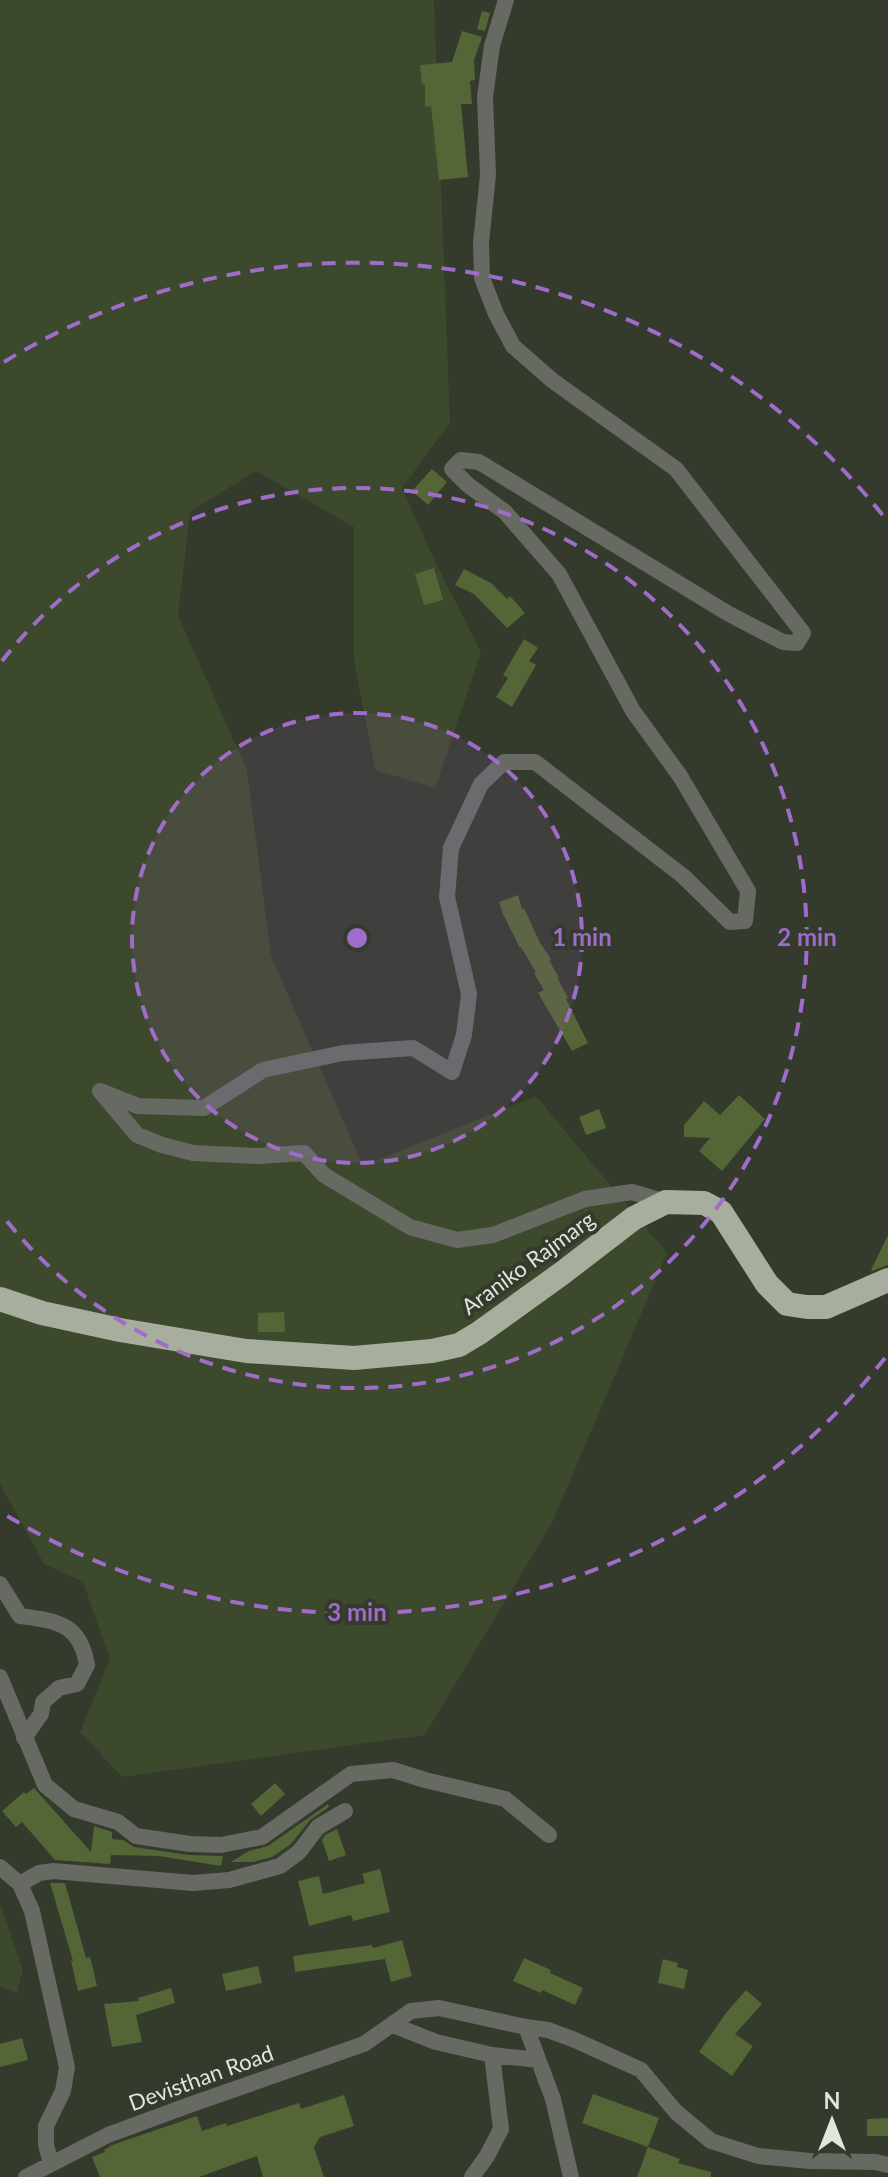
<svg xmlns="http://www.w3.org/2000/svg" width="888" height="2177" viewBox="0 0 888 2177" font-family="Lato,sans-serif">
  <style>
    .green { fill: #3d492c }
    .building { fill: #546636 }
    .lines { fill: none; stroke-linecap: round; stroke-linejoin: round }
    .street { stroke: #676a63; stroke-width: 16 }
    .highway { stroke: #a7ae9d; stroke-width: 24 }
    .ring { fill: none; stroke: #9f6dc9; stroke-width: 4; stroke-dasharray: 14 10 }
    .labels { text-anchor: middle; stroke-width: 8; stroke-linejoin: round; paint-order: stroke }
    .street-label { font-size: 22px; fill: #e1e5dc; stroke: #343a2c }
    .centre { fill: #9f6dc9; stroke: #343a2c; stroke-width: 4 }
    .ring-label { font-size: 24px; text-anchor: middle; font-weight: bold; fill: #9f6dc9; stroke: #343a2c; stroke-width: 8; stroke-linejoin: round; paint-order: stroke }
  </style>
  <rect width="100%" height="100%" fill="#343a2c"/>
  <!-- green -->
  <path class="green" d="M 0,0 L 434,0 L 450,423 L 402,488 L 432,555 L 481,652 L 435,788 L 375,770 L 354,660 L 354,527 L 256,471 L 190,512 L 178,616 L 247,770 L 271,956 L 363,1166 L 536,1096 L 667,1253 L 551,1525 L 425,1735 L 122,1777 L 80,1732 L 110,1659 L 83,1582 L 44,1564 L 0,1484 Z
    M 0,1904 L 23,1970 L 17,1993 L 0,1986 Z"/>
  <!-- building -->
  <path class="building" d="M 482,11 L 490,13 L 485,31 L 477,29 Z
    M 462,31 L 482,37 L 474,60 L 475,80 L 470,81 L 472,104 L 461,104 L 468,177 L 439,180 L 431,106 L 425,107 L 425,84 L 422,85 L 420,65 L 452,62 Z
    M 432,469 L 447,482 L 428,505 L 412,491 Z
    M 434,568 L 443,600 L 424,605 L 415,574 Z
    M 464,569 L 491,583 L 507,599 L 510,596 L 525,613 L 507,628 L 474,594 L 455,585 Z
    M 524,639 L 538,648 L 529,661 L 536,665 L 512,707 L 496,697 L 508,678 L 503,675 Z
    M 518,895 L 522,909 L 524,908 L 540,943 L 551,959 L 549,960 L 559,978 L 558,979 L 568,998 L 566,999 L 588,1043 L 572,1051 L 538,993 L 544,990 L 534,973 L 536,972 L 521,947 L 520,948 L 503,914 L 499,902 Z
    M 739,1095 L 765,1119 L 722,1171 L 699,1151 L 710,1138 L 684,1137 L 684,1125 L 704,1101 L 720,1115 Z
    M 599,1109 L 606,1128 L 586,1135 L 579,1117 Z
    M 888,1235 L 888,1265 L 872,1271 L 871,1270 Z
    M 284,1312 L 285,1332 L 258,1332 L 258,1313 Z
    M 275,1783 L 285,1794 L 261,1816 L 251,1804 Z
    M 34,1788 L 91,1852 L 94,1826 L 112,1832 L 112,1839 L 123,1840 L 134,1847 L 189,1855 L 223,1856 L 221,1866 L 159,1856 L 111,1855 L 110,1864 L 55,1860 L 22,1822 L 16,1827 L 2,1811 L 24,1792 L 26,1794 Z
    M 328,1804 L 329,1807 L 310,1820 L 291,1844 L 272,1857 L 253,1862 L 231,1862 L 249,1851 L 268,1846 Z
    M 337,1829 L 346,1855 L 329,1861 L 322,1840 L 325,1835 Z
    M 380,1869 L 390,1912 L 353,1921 L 351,1915 L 309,1926 L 298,1881 L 319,1876 L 323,1894 L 365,1883 L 362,1874 Z
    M 50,1883 L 65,1883 L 86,1958 L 90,1957 L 97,1986 L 78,1991 L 71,1961 L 73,1961 Z
    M 402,1940 L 412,1976 L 391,1982 L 385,1959 L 295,1972 L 293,1956 L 372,1945 L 373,1948 Z
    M 524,1958 L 551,1970 L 550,1973 L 583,1988 L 575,2005 L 542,1990 L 541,1993 L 513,1981 Z
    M 663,1959 L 678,1963 L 677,1967 L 688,1970 L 684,1989 L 658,1983 Z
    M 258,1966 L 262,1983 L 226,1991 L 222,1974 Z
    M 171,1988 L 175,2003 L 136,2015 L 142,2042 L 112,2047 L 104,2004 L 139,2001 L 138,1998 Z
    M 746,1990 L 762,2004 L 735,2034 L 753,2046 L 732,2076 L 699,2052 L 726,2013 Z
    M 22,2038 L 28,2060 L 0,2067 L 0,2044 Z
    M 593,2094 L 659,2118 L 648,2147 L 582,2123 Z
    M 344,2095 L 354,2126 L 320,2137 L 314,2147 L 324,2177 L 263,2177 L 257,2156 L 199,2177 L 100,2177 L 92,2157 L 105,2152 L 104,2150 L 112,2145 L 197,2116 L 202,2131 L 226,2123 L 227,2126 L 299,2103 L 301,2109 Z
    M 888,2118 L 888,2136 L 867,2136 L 867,2119 Z
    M 648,2147 L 680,2159 L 678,2163 L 711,2172 L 711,2177 L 637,2177 Z"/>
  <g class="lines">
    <!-- street -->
    <path class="street" d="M 506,0 L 492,46 L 485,97 L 488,175 L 481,243 L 482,278 L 496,314 L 513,346 L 553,381 L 676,469 L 803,633 L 797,643 L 783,642 L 729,614 L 479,462 L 461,460 L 452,469 L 468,485 L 505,512 L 559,574 L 633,711 L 680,776 L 748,891 L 745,921 L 730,922 L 683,876 L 535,762 L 504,762 L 481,784 L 451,848 L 447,897 L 469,994 L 464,1035 L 452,1072 L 413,1048 L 343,1053 L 263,1070 L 204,1108 L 138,1106 L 100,1091 L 137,1135 L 162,1145 L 193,1153 L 258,1156 L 304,1153 L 324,1175 L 410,1227 L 457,1240 L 493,1235 L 585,1199 L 632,1192 L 666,1202
      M 0,1584 L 20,1616 C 57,1621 80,1623 87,1665 L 77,1684 L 59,1688 L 43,1702 L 41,1714 L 24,1738
      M 0,1677 L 45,1785 L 74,1809 L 118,1822 L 136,1836 L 190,1844 L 221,1845 L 262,1837 L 351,1774 L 393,1770 L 425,1780 L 505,1799 L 549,1835
      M 0,1867 L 20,1884 L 32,1911 L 67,2067 L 63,2091 L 46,2126 L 46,2145 L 51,2164
      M 20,1884 L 39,1873 L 53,1871 L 193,1883 L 229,1880 L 280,1866 L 299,1852 L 318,1827 L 345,1811
      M 393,2025 L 436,2042 L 492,2055 L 538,2060
      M 526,2027 L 548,2030 L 575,2040 L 641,2070 L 676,2112 L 711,2141 L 758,2156 L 810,2161 L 876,2162 L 888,2165
      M 26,2177 L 108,2135 L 192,2104 L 364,2044 L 411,2011 L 439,2008 L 526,2027 L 553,2099 L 571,2177
      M 472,2177 L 487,2156 L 501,2129 L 492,2055"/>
    <!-- highway -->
    <path class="highway" d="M 0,1299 L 42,1313 L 120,1330 L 246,1351 L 354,1358 L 432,1351 L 459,1345 L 479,1333 L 561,1274 L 634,1218 L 666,1202 L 704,1203 L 721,1212 L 767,1284 L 787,1304 L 807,1307 L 826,1307 L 888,1280"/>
  </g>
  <!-- distance rings -->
  <circle cx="357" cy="938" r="225" fill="#9f6dc9" fill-opacity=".12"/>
  <g class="ring">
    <circle cx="357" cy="938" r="225"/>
    <path d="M2 661A450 450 0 1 1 2 1215"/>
    <path d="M885 1358A675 675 0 0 1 4 1514M4 362A675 675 0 0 1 885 518"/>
  </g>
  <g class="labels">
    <!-- street labels -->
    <g class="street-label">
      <text transform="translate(528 1263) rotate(-36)" y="8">Araniko Rajmarg</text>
      <text transform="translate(201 2078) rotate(-20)" y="8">Devisthan Road</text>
    </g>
  </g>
  <circle cx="357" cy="938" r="12" class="centre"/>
  <g class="ring-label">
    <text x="582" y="946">1 min</text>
    <text x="807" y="946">2 min</text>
    <text x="357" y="1621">3 min</text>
  </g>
  <!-- north arrow -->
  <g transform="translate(832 2121)" stroke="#343a2c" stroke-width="6" paint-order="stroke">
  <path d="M0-6L14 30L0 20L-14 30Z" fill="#e1e5dc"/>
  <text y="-12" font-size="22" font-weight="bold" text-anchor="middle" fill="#e1e5dc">N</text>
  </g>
</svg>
